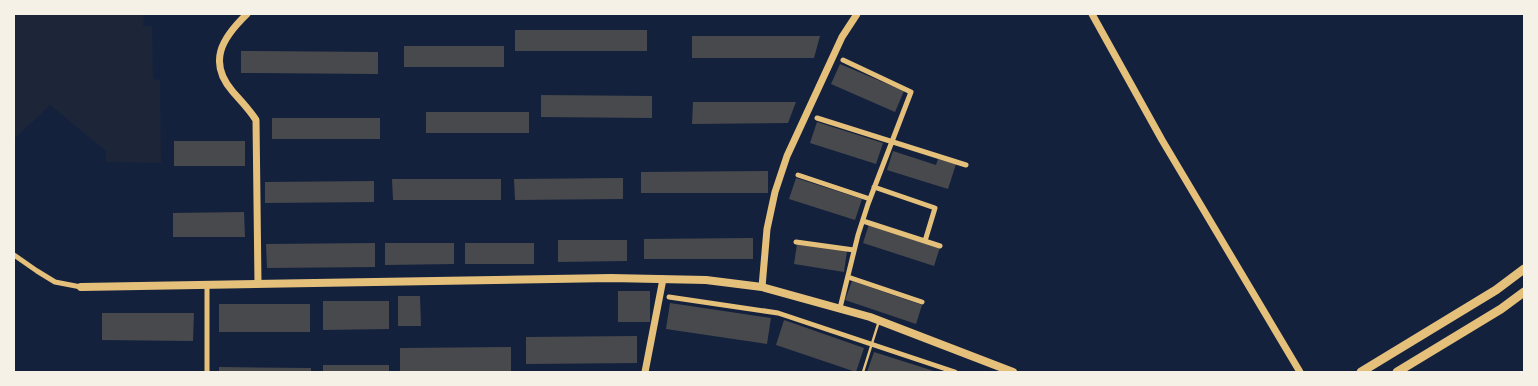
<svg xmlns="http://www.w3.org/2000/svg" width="1538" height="386" viewBox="0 0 1538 386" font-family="Cabin,sans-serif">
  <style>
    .green { fill: #1d2539 }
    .building { fill: #48494c }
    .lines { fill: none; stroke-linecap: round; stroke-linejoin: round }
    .service { stroke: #e5c07b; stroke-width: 2.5 }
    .minor { stroke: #e5c07b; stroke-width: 5 }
    .tertiary { stroke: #e5c07b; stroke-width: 7 }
    .secondary { stroke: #e5c07b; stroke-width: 8 }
    .primary { stroke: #e5c07b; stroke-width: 9 }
  </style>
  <rect width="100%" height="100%" fill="#14213d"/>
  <!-- green -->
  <path class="green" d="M 14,14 L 144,14 L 143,26 L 152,26 L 153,79 L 160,80 L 161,163 L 106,162 L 106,151 L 50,105 L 14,139 Z"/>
  <!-- building -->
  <path class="building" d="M 515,30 L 647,30 L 647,51 L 515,51 Z
    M 692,36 L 820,36 L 814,58 L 692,58 Z
    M 404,46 L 504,46 L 504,67 L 404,67 Z
    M 241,51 L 378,52 L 378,74 L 241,73 Z
    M 840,64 L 904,91 L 895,112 L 831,84 Z
    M 541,95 L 652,96 L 652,118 L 541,117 Z
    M 693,102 L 796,102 L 788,123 L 692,124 Z
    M 426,112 L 529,112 L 529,133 L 426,133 Z
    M 272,118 L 380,118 L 380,139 L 272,139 Z
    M 817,122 L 883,143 L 876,164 L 810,143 Z
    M 174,141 L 245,141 L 245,166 L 174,166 Z
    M 893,151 L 936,165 L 938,159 L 956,164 L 948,189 L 887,170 Z
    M 768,171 L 768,193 L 641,193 L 641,172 Z
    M 623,178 L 623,199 L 515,200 L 514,179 Z
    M 796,178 L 862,199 L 855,220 L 789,199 Z
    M 392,179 L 501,179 L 501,200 L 393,200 Z
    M 374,181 L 374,202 L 265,203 L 265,182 Z
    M 244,212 L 245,237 L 173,237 L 173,213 Z
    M 869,224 L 940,247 L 934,266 L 863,243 Z
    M 753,238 L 753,259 L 644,259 L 644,239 Z
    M 558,240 L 627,240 L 627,261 L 558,262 Z
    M 375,243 L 375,267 L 267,268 L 266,244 Z
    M 385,243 L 454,243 L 454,264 L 385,265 Z
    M 465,243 L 534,243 L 534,264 L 465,264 Z
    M 797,244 L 847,251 L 844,272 L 794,264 Z
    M 852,281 L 922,305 L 916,324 L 845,300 Z
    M 618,291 L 650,291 L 650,322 L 618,322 Z
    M 398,296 L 420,296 L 421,326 L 398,326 Z
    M 323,301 L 389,301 L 389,329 L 323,330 Z
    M 670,303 L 771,318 L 767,344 L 666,329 Z
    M 219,304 L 310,304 L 310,332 L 219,332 Z
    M 102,313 L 194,313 L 193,341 L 102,340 Z
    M 784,320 L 864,348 L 856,372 L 776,345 Z
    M 637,336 L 637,363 L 526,364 L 526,337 Z
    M 511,347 L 511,372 L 400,372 L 400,348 Z
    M 874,352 L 937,372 L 867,372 Z
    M 323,365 L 389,365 L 389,372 L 323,372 Z
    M 219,367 L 311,368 L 311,372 L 219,372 Z"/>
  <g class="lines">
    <!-- service -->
    <path class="service" d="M 863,372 L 879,321"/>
    <!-- minor -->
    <path class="minor" d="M 817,118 L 966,165
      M 798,175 L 870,199
      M 874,187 L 935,208 L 925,241
      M 863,221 L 940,246
      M 796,242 L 854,250
      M 14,255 L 37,271 L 55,282 L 81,287
      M 848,277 L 922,302
      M 207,285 L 207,372
      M 669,297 L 778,313 L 955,372
      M 840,308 L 858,235 L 868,204 L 911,92 L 843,60"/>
    <!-- tertiary -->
    <path class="tertiary" d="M 247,14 C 222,38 207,62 233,92 C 242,102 249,109 256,120 L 258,284
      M 1092,14 L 1162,140 L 1300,372
      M 762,287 L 767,229 L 775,192 L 787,156 L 842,37 L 857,14
      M 645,372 L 663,279"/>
    <!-- secondary -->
    <path class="secondary" d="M 81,287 L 611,278 L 706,280 L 762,287 L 870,317 L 1013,372"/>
    <!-- primary -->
    <path class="primary" d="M 1361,372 L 1496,290 L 1524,269
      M 1397,372 L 1501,309 L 1524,292"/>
  </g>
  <!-- border -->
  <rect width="1538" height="386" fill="none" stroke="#f6f1e7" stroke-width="30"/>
</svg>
